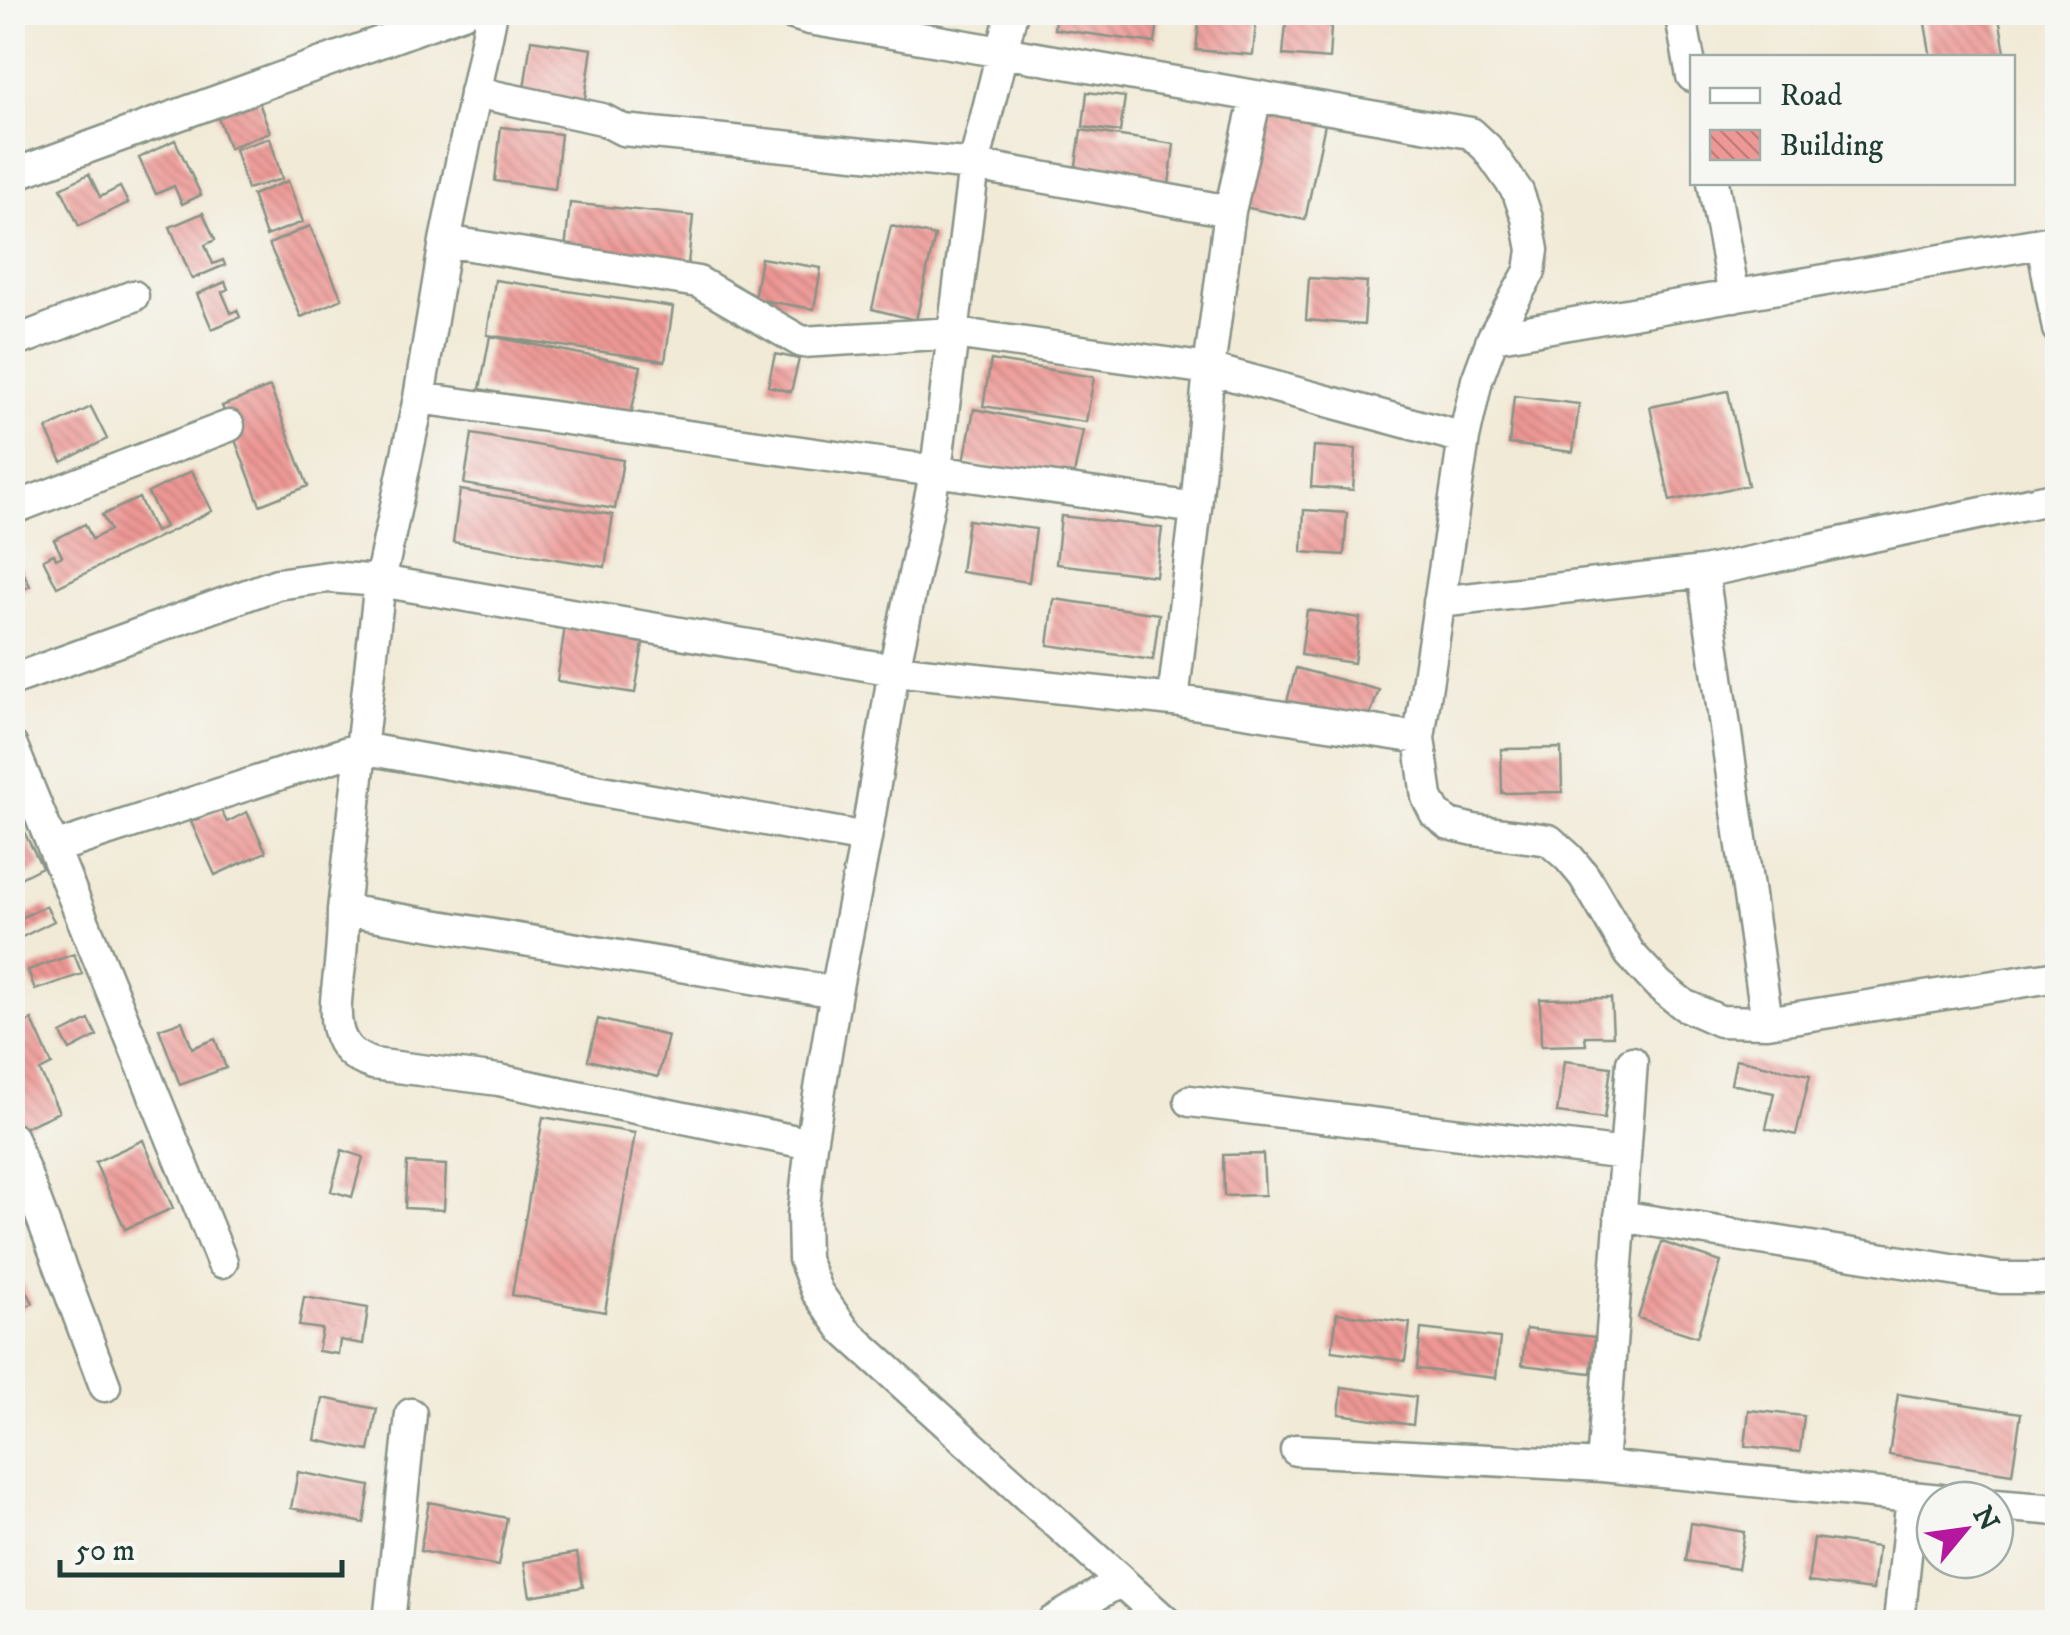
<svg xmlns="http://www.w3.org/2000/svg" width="2070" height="1635" viewBox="0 0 2070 1635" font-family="'IM FELL DW Pica',serif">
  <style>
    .building { fill: url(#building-back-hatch) }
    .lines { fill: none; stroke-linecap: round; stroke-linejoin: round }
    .minor-casing { stroke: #889486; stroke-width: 35 }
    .minor { stroke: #fff; stroke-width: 30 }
  </style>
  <defs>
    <pattern id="building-back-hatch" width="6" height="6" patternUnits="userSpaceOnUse" patternTransform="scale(2.5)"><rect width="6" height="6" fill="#ee9895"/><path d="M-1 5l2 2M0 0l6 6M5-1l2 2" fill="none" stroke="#c07d7a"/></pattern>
  </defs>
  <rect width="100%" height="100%" fill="#f6f6f2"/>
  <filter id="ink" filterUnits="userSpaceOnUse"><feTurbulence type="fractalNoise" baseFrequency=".01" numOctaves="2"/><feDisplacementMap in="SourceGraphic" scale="20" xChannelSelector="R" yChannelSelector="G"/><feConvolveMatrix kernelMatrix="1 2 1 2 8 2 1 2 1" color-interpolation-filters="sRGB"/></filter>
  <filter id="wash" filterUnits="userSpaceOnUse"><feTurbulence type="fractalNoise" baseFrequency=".0048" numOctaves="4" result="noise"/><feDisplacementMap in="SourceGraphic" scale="40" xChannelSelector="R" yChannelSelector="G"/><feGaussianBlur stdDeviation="2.25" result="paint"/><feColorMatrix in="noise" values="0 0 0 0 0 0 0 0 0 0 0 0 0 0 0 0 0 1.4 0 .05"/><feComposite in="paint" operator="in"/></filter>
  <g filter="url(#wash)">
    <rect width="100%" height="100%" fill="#f1ead7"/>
    <g id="blocks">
      <!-- building -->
      <path class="building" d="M 1056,12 L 1159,12 L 1155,43 L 1054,29 Z
        M 1200,12 L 1257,12 L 1253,55 L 1196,50 Z
        M 1287,12 L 1332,12 L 1329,59 L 1283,55 Z
        M 1923,12 L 1998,12 L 2006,58 L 1931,58 Z
        M 531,40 L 592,49 L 584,105 L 523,96 Z
        M 1087,92 L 1125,97 L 1120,132 L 1083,127 Z
        M 257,97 L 270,132 L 229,148 L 216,112 Z
        M 1265,105 L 1326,119 L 1305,220 L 1244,207 Z
        M 501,127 L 561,134 L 555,189 L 495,181 Z
        M 1081,130 L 1174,144 L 1168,193 L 1074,179 Z
        M 270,138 L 282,179 L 247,189 L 235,149 Z
        M 175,140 L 201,195 L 182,204 L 174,186 L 156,194 L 139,158 Z
        M 89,174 L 100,197 L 120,187 L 128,203 L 79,226 L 61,188 Z
        M 288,181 L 303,222 L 266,236 L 252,195 Z
        M 570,203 L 693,216 L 688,264 L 565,250 Z
        M 203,213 L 215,240 L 205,245 L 213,264 L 223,260 L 225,265 L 192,279 L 170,227 Z
        M 310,226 L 342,299 L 301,317 L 269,244 Z
        M 891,226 L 935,236 L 916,320 L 872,309 Z
        M 761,258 L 821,268 L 814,309 L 754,299 Z
        M 1309,278 L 1367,282 L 1364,325 L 1306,320 Z
        M 495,280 L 673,307 L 665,361 L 487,335 Z
        M 225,282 L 228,289 L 222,292 L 231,313 L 237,310 L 240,317 L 212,329 L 197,294 Z
        M 490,336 L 641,366 L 630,419 L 480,389 Z
        M 775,354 L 799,359 L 791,392 L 768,386 Z
        M 991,360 L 1094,377 L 1086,422 L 983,406 Z
        M 270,387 L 308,486 L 260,505 L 222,406 Z
        M 1728,391 L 1748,485 L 1670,501 L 1650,407 Z
        M 1514,396 L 1579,404 L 1573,452 L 1509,444 Z
        M 91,407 L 107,439 L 62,462 L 46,429 Z
        M 974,409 L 1083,431 L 1072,484 L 964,461 Z
        M 472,434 L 623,460 L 615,509 L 464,484 Z
        M 1314,446 L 1356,449 L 1353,490 L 1311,487 Z
        M 192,471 L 212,511 L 57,587 L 43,559 L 54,554 L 56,559 L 62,556 L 54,540 L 85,524 L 92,539 L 110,530 L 102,515 L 139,498 L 155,532 L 165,527 L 148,493 Z
        M 460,490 L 613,515 L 605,567 L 453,542 Z
        M 1304,510 L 1347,513 L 1344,555 L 1302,552 Z
        M 1061,516 L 1162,528 L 1156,576 L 1056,564 Z
        M 968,520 L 1036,529 L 1029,582 L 961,572 Z
        M 12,550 L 30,586 L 12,595 Z
        M 1054,599 L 1159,614 L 1153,660 L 1048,645 Z
        M 1307,610 L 1360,618 L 1354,663 L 1301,655 Z
        M 565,626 L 644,637 L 635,693 L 557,681 Z
        M 1296,668 L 1379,690 L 1366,726 L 1285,709 Z
        M 1561,748 L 1562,792 L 1502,793 L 1501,749 Z
        M 220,809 L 227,822 L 247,812 L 266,852 L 215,875 L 191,822 Z
        M 22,828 L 42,867 L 12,882 L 12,832 Z
        M 46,906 L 54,921 L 18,939 L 12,922 Z
        M 74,954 L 82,974 L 35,990 L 28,970 Z
        M 13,980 L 22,1004 L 12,1008 L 12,981 Z
        M 1611,998 L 1613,1036 L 1585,1036 L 1586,1045 L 1541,1046 L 1540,999 Z
        M 598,1019 L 668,1036 L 658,1077 L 588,1060 Z
        M 32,1020 L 52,1065 L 40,1071 L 59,1112 L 17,1131 L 12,1121 L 12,1029 Z
        M 89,1020 L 97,1036 L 70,1050 L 61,1034 Z
        M 182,1021 L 192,1048 L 215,1039 L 226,1068 L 180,1085 L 159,1029 Z
        M 1736,1059 L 1810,1075 L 1796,1135 L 1766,1128 L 1774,1093 L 1731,1084 Z
        M 1564,1061 L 1611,1067 L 1604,1119 L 1557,1113 Z
        M 543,1117 L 635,1133 L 605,1312 L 512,1295 Z
        M 143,1140 L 173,1208 L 125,1229 L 95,1162 Z
        M 342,1150 L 363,1157 L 352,1197 L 331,1191 Z
        M 1263,1154 L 1265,1195 L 1224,1196 L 1223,1155 Z
        M 407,1163 L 446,1165 L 444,1210 L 405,1208 Z
        M 1662,1242 L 1721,1262 L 1697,1337 L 1638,1318 Z
        M 12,1263 L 33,1303 L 12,1314 Z
        M 304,1297 L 368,1308 L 363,1344 L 340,1340 L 338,1354 L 318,1351 L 322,1329 L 299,1326 Z
        M 1337,1313 L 1410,1323 L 1405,1361 L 1332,1351 Z
        M 1421,1329 L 1500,1338 L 1496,1378 L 1417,1369 Z
        M 1526,1329 L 1595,1337 L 1591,1373 L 1522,1365 Z
        M 1342,1387 L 1416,1397 L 1413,1425 L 1339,1414 Z
        M 1898,1394 L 2021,1413 L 2012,1474 L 1889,1455 Z
        M 323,1398 L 377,1409 L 369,1451 L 315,1440 Z
        M 1749,1410 L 1804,1416 L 1800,1452 L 1745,1446 Z
        M 298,1472 L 370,1486 L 364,1523 L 291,1508 Z
        M 429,1502 L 507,1518 L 498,1566 L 420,1551 Z
        M 1691,1523 L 1744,1532 L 1738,1569 L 1686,1561 Z
        M 1814,1538 L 1878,1547 L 1873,1590 L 1808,1582 Z
        M 577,1553 L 583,1587 L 530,1596 L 524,1562 Z"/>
    </g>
  </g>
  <g filter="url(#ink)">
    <use href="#blocks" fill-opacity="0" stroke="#889486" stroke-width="2.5"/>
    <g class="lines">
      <defs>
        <path id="minor" d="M 492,12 L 445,241 L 419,398 L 380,581 L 343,910 C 343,928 342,946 340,965 C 336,1004 324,1049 373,1064 L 499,1080 L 811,1144
          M 787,12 L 809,19 C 1030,55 1250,97 1471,133 L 1487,148 L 1518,192 L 1527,218 L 1533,250 L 1530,271 L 1493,337 L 1477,380 L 1464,438 L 1419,738
          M 1012,12 L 974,165 L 936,470 L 894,670 L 866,838 L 836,992 L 811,1144 L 803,1215 L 804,1259 L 817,1292 L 845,1331 L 1166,1622
          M 1680,12 L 1692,76
          M 475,92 L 602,119 L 623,130 L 974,165 L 1230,211
          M 12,175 L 463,12
          M 1713,182 L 1734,296
          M 445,241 L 698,282 L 802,342 L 954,333 L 1209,369 L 1464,438
          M 2042,243 L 2058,329
          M 1493,337 L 2058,240
          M 12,343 L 133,296
          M 419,398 L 1196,508
          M 12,509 L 229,426
          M 1703,572 L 1767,1022
          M 1439,602 L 1703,572 L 2058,497
          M 12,680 L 277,584 L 328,577 L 380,581 L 894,670 L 1173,700 L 1419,738 L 1427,797 L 1435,813 L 1449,824 L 1474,830 L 1549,840 L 1569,858 L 1584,876 L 1630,954 L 1659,985 L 1684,1005 L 1720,1021 L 1767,1022 L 2058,976
          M 1173,700 L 1196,508 L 1209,369 L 1230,211 L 1256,97
          M 12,746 L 222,1262
          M 54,848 L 360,748 L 866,838
          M 343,910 L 836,992
          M 1190,1101 L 1625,1154
          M 12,1138 L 105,1386
          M 1620,1216 L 2001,1278 L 2058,1278
          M 1296,1450 L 1602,1466 L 1941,1500
          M 1602,1466 L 1632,1062
          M 1995,1505 L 2058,1510
          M 389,1622 L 411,1414
          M 1052,1622 L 1120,1581
          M 1899,1622 L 1912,1497"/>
      </defs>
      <!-- minor casing -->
      <use href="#minor" class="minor-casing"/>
      <!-- minor -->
      <use href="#minor" class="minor"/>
    </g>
  </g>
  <!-- margin -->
  <rect width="2070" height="1635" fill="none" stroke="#f6f6f2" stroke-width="50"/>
  <!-- legend -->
  <rect x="1690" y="55" width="325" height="130" fill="#f6f6f2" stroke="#a0aca6" stroke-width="2.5"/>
  <rect x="1710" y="88" width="50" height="15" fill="#ffffff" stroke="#a0aca6" stroke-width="2.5"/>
  <text x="1780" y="105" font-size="30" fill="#1f3d34">Road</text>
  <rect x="1710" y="130" width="50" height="30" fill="url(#building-back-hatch)" stroke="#a0aca6" stroke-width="2.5"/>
  <text x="1780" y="155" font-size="30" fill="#1f3d34">Building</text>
  <!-- north arrow -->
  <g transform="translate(1965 1530) rotate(61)"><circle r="48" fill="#f6f6f2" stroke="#a0aca6" stroke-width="2.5"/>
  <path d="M0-8L18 38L0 25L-18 38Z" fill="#b5179e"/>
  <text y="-15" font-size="28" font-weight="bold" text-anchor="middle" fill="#1f3d34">N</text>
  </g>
  <!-- scale -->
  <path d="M60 1560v15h282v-15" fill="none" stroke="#1f3d34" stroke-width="5"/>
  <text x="75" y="1560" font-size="30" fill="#1f3d34" stroke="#f6f6f2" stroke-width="8" paint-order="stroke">50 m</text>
</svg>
